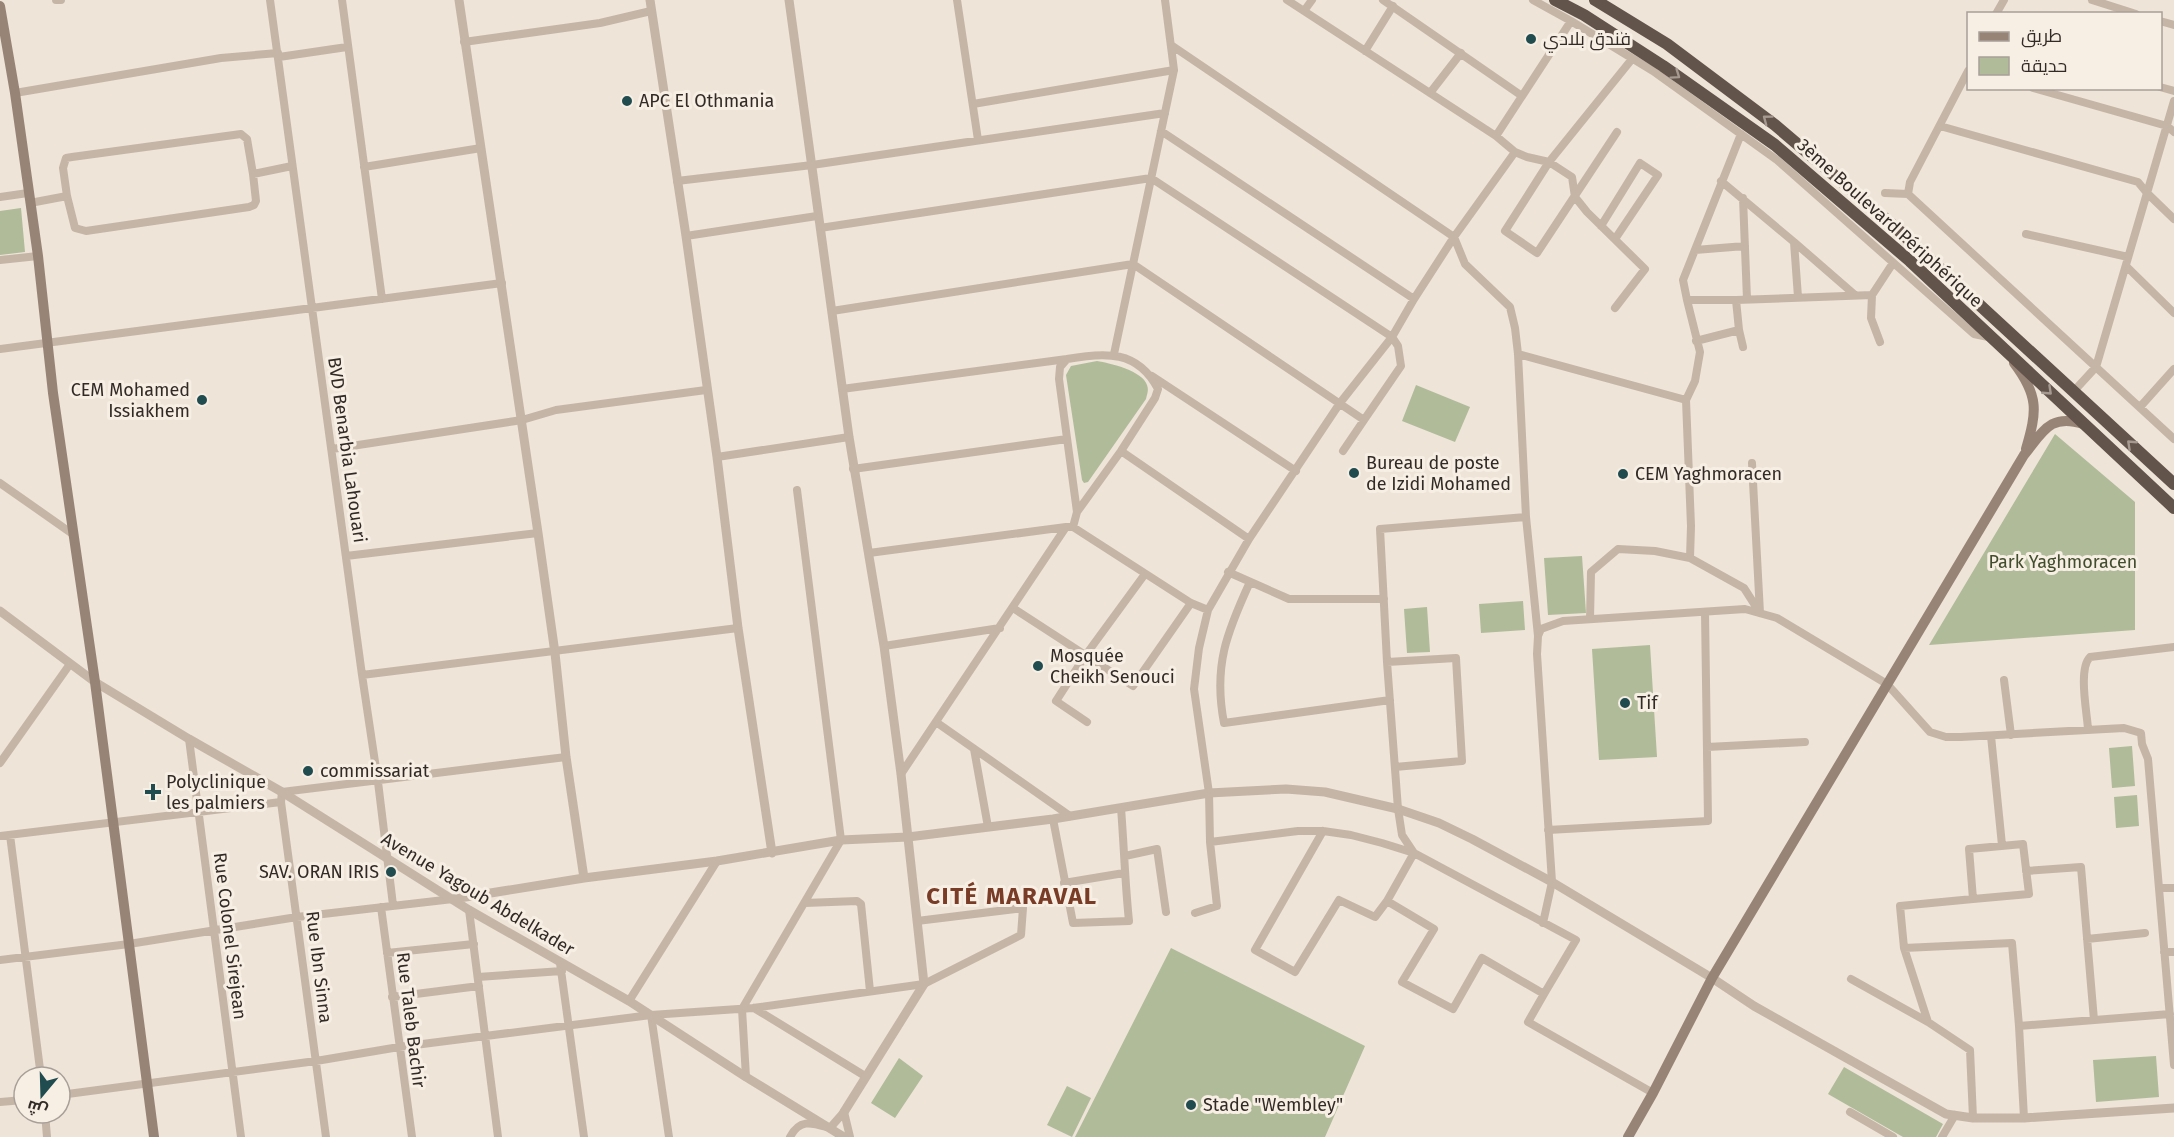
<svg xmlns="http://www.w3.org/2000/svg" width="2174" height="1137" viewBox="0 0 2174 1137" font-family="'Fira Sans',Cairo,sans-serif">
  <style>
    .green { fill: #b0bb9a }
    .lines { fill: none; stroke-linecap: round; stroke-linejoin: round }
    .minor { stroke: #c5b5a6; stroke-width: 8 }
    .tertiary { stroke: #c5b5a6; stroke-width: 9 }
    .secondary { stroke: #988477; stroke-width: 10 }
    .trunk { stroke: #62534b; stroke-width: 12 }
    .oneway { stroke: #a59990 }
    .poi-dot { fill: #204b4f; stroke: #f7eee4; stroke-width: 2 }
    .labels { text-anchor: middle; stroke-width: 6; stroke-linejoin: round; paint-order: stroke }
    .poi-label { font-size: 18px; fill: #322a26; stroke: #f7eee4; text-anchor: start }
    .street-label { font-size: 18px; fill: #322a26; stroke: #f7eee4 }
    .park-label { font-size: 18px; fill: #414d2c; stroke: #f7eee4 }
    .district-label { font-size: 24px; font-weight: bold; letter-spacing: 1.5px; fill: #793c27; stroke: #f7eee4 }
  </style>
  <rect width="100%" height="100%" fill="#eee4d8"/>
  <!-- green -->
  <path class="green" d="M 21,208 L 25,252 L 0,255 L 0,211 Z
    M 1097,361 C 1110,363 1143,371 1147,385 C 1149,391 1147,394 1146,399 L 1088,482 L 1084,483 L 1082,480 L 1066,375 L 1071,366 Z
    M 1416,385 L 1470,407 L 1455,442 L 1402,421 Z
    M 2055,434 L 2135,502 L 2135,630 L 1929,645 Z
    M 1582,556 L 1586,613 L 1548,615 L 1544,558 Z
    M 1523,601 L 1525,630 L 1481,633 L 1479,604 Z
    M 1427,607 L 1430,652 L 1407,653 L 1404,609 Z
    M 1650,645 L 1657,757 L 1599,760 L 1592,649 Z
    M 2132,746 L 2135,786 L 2112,788 L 2109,748 Z
    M 2137,795 L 2139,826 L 2116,828 L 2114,797 Z
    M 1171,948 L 1365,1046 L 1325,1137 L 1075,1137 Z
    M 2156,1056 L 2159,1097 L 2096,1102 L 2093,1060 Z
    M 899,1058 L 923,1076 L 895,1118 L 871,1103 Z
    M 1844,1067 L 1943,1124 L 1936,1137 L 1903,1137 L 1828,1094 Z
    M 1067,1086 L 1091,1098 L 1072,1137 L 1047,1125 Z"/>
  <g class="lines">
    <!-- minor -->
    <path class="minor" d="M 56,0 L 61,0
      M 270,0 L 362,675 L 378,782 L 393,905
      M 342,0 L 382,299
      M 957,0 L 978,140
      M 1287,0 L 1496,136 L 1515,152 L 1527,157 L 1549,162 L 1572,177 L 1575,197 L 1587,212 L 1645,269 L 1615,308
      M 1383,0 L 1522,96
      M 1533,0 L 1571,21 L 1653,71 L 1777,160 L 1974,334 L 1993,338
      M 2092,0 L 2136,14
      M 1304,11 L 1312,0
      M 1996,14 L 2004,0
      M 2160,21 L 2174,25
      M 464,42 L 600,23 L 651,11
      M 1171,45 L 1454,237 L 1465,264 L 1510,307 L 1515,328 L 1518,354 L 1526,517 L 1538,636
      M 1365,51 L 1393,6
      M 279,57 L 347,47
      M 1968,71 L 1910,182 L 1908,194 L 2174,439
      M 2160,87 L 2174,91
      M 2033,88 L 2167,126 L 2174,132
      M 15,93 L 221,58 L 278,53
      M 1430,93 L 1461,53
      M 973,104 L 1174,70
      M 1940,126 L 2138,182 L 2147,193 L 2174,219
      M 1161,131 L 1414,299
      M 1617,132 L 1537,253 L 1505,231 L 1549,162 L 1632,59
      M 1496,136 L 1571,21
      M 364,167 L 481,148
      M 677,181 L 812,165 L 1165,113
      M 1721,181 L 1794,242 L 1798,297
      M 1885,193 L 1908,194
      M 67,196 L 75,228 L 86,231 L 249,207 L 254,205 L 256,201 L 253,174
      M 0,197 L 28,193
      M 1743,198 L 1747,299
      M 30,203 L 67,196 L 63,168 L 66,158 L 72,157 L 241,134 L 247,139 L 253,174 L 292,166
      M 1601,226 L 1640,163 L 1658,175 L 1615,239
      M 820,228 L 1151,178 L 1392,337 L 1398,346 L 1401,366 L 1364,420 L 1133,264 L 832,311
      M 2026,234 L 2128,257
      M 686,236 L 817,216
      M 1794,242 L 1855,295
      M 1695,250 L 1745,246
      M 0,260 L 38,256
      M 2126,266 L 2174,313
      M 1736,300 L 1687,300 L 1683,280 L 1741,134
      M 1696,341 L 1739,330
      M 1880,342 L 1871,318 L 1872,295 L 1893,263
      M 1743,347 L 1739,330 L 1736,300 L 1872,295
      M 0,349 L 502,283
      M 1114,354 L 1174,70 L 1165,0
      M 1518,354 L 1686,400 L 1691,526 L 1690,558
      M 1152,376 L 1296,471
      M 842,389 L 1067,359
      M 2074,391 L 2096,367 L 2174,101
      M 1686,400 L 1695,381 L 1700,352 L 1687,300
      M 2140,407 L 2174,369
      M 332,449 L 522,420 L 556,410 L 706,390
      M 1121,451 L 1249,539
      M 1343,451 L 1364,420
      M 717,457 L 849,437
      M 853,469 L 1067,439
      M 0,483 L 74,535
      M 1073,527 L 1191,603 L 1208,610
      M 869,553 L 1066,527
      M 346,556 L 538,533
      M 1228,572 L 1289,599 L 1384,599
      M 1250,582 C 1227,632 1213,666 1224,723 L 1390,700
      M 1013,608 L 1133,686 L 1191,603
      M 1590,619 L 1591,572 L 1618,549 L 1655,551 L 1690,558 L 1744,588 L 1760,613 L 1752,463
      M 884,646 L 1000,628
      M 1387,662 L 1456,658 L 1462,761 L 1395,767
      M 362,675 L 738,628
      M 2004,680 L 2011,735
      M 936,722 L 1070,816
      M 1087,722 L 1056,701 L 1085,656 L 1145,574
      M 2088,729 C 2087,712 2078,669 2090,657 L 2174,647
      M 1991,736 L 2002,845
      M 189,739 L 241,1137
      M 1707,747 L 1805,742
      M 974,749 L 988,827
      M 0,763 L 70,664
      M 901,774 L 1066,527 L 1073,527 L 1077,512 L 1059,379 L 1060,367 L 1067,359 C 1105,352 1138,350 1158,389 L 1155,398 L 1121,451 L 1077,512
      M 281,802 L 326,1137
      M 1053,819 L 1073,923 L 1129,921 C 1125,883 1124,846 1121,808
      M 1548,830 L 1708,821 L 1705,612
      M 1323,831 L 1255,950 L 1295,972 L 1339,900 L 1375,917 L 1387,901 L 1414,853 L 1402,835 L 1398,809 L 1387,662 L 1380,529 L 1526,517
      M 10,835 L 41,1077
      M 0,836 L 281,802 L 282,792 L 566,757
      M 1210,842 L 1298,831 L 1323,831 L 1351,835 L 1382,843 L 1414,853 L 1576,940 L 1544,994
      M 1125,856 L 1157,849 L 1166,912
      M 2026,871 L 2081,867 L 2094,1020
      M 1064,883 L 1124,873
      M 2159,888 L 2174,888
      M 1387,901 L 1434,929 L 1402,982 L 1453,1009 L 1482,958 L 1544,994 L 1528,1022 L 1653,1093
      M 805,903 L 857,901 L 861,904 L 870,991
      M 381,907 L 412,1137
      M 469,910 L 498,1137
      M 1195,913 L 1217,906 L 1210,842 L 1209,793 L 1194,689 L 1199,648 L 1208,610 L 1249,539 L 1340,403 L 1392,337 L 1414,299 L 1454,237 L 1515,152
      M 1543,923 L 1552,882 L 1537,654 L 1538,636 L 1541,629 L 1563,621 L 1745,609 L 1777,618 L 1887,684 L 1930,732 L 1946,737 L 1961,737 L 2124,728 L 2141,733 L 2142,744 L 2148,759 L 2174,1065
      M 2087,939 L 2145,933
      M 1904,948 L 1900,906 L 1973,899 L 1969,849 L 2023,844 L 2029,894 L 1973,899
      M 2164,952 L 2174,952
      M 387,953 L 474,944
      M 0,960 L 129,944 L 297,917 L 453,899
      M 560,963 L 584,1137
      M 478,977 L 562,971
      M 1851,979 L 1928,1022
      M 392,997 L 479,986
      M 629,1001 L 717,861
      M 754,1008 L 865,1076
      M 651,1015 L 669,1137
      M 746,1077 L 742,1009 L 841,840 L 797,490
      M 60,1095 L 316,1061 L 399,1047 L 651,1015 L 753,1008 L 924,984 L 1021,935 L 1023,908 L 917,921
      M 0,1102 L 24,1100
      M 844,1112 L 850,1137
      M 1850,1112 L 1893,1137
      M 45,1113 L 47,1137
      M 1973,1118 L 1970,1050 L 1928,1022 L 1904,948 L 2012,943 L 2019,1026
      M 2024,1118 L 2019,1026 L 2170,1014
      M 790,1137 C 800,1118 812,1123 830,1128 L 844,1112
      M 1942,1137 L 1955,1115"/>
    <!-- tertiary -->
    <path class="tertiary" d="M 459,0 L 538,533 L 555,653 L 566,757 L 584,878
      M 650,0 L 686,236 L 717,457 L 738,628 L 772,853
      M 789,0 L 849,437 L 884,646 L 901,774 L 924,984 L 844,1112
      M 0,611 L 95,682 L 189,739 L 282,792 L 469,910 L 629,1001 L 746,1077 L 844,1137
      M 453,899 L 584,878 L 717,861 L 841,840 L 908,837 L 1053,819 L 1209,793 L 1286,789 L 1325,792 L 1398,809 L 1439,823 L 1472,839 L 1552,882 L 1712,978 L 1754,1006 L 1946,1114 L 1973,1118 L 2024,1118 L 2174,1108"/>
    <!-- secondary -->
    <path class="secondary" d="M 0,6 L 15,93 L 38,256 L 53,393 L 95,682 L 154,1137
      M 2014,363 C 2039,396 2037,411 2026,449
      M 1628,1137 L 1653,1093 L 1712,978 L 2024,455 C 2043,432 2050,413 2083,424"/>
    <!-- trunk -->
    <path class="trunk" d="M 1555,0 L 1584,15 L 1663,66 L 1775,145 L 1910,261 L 2174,508
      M 1595,0 L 1667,44 L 1775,125 L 1895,227 L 2174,484"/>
  </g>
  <!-- one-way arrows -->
  <defs><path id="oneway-chevron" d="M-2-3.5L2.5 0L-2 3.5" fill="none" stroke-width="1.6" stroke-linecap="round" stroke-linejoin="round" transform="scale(1.5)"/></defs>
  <g class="oneway">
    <use href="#oneway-chevron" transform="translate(1676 75) rotate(35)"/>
    <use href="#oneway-chevron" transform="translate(1767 119) rotate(-143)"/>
    <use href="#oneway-chevron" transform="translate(2048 391) rotate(43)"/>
    <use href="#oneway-chevron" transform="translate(2131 444) rotate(-137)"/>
  </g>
  <!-- markers -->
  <g class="poi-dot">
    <circle cx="1531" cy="39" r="6"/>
    <circle cx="627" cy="101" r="6"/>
    <circle cx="202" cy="400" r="6"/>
    <circle cx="1354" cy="473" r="6"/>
    <circle cx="1623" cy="474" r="6"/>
    <circle cx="1038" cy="666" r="6"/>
    <circle cx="1625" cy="703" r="6"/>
    <circle cx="308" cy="771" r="6"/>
    <path d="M150 783h6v6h6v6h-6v6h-6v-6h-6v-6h6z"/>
    <circle cx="391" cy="872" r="6"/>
    <circle cx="1191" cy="1105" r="6"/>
  </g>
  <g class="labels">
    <!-- poi labels -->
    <g class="poi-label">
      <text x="1543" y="45">فندق بلادي</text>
      <text x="639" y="107">APC El Othmania</text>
      <text x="190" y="396" text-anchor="end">CEM Mohamed<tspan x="190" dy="21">Issiakhem</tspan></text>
      <text x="1366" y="469">Bureau de poste<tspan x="1366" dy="21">de Izidi Mohamed</tspan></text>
      <text x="1635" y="480">CEM Yaghmoracen</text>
      <text x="1050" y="662">Mosquée<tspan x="1050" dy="21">Cheikh Senouci</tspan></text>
      <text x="1637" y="709">Tif</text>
      <text x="320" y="777">commissariat</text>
      <text x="166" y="788">Polyclinique<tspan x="166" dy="21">les palmiers</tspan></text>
      <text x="379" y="878" text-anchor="end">SAV. ORAN IRIS</text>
      <text x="1203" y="1111">Stade "Wembley"</text>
    </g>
    <!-- street labels -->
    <g class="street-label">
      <text transform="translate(1890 223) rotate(42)" y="6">3ème Boulevard Périphérique</text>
      <text transform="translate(347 450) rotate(82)" y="6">BVD Benarbia Lahouari</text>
      <text transform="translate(478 894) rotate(31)" y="6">Avenue Yagoub Abdelkader</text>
      <text transform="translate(230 936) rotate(83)" y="6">Rue Colonel Sirejean</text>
      <text transform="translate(319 967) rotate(83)" y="6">Rue Ibn Sinna</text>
      <text transform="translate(411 1020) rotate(83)" y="6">Rue Taleb Bachir</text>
    </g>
    <!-- park labels -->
    <g class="park-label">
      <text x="2063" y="568">Park Yaghmoracen</text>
    </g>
    <!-- district labels -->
    <g class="district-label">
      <text x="1012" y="904">CITÉ MARAVAL</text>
    </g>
  </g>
  <!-- legend -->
  <rect x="1967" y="12" width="195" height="78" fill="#f7eee4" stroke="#a8a098" stroke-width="1.5"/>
  <rect x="1979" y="32" width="30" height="9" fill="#988477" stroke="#a8a098" stroke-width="1.5"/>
  <text x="2021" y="42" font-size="18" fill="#322a26">طريق</text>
  <rect x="1979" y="57" width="30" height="18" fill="#b0bb9a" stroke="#a8a098" stroke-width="1.5"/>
  <text x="2021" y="72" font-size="18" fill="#322a26">حديقة</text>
  <!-- north arrow -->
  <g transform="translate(42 1095) rotate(199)"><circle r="28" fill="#f7eee4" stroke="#a8a098" stroke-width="1.5"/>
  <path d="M0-4.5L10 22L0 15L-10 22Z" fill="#204b4f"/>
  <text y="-9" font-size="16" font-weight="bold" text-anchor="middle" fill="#322a26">ش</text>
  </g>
</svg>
